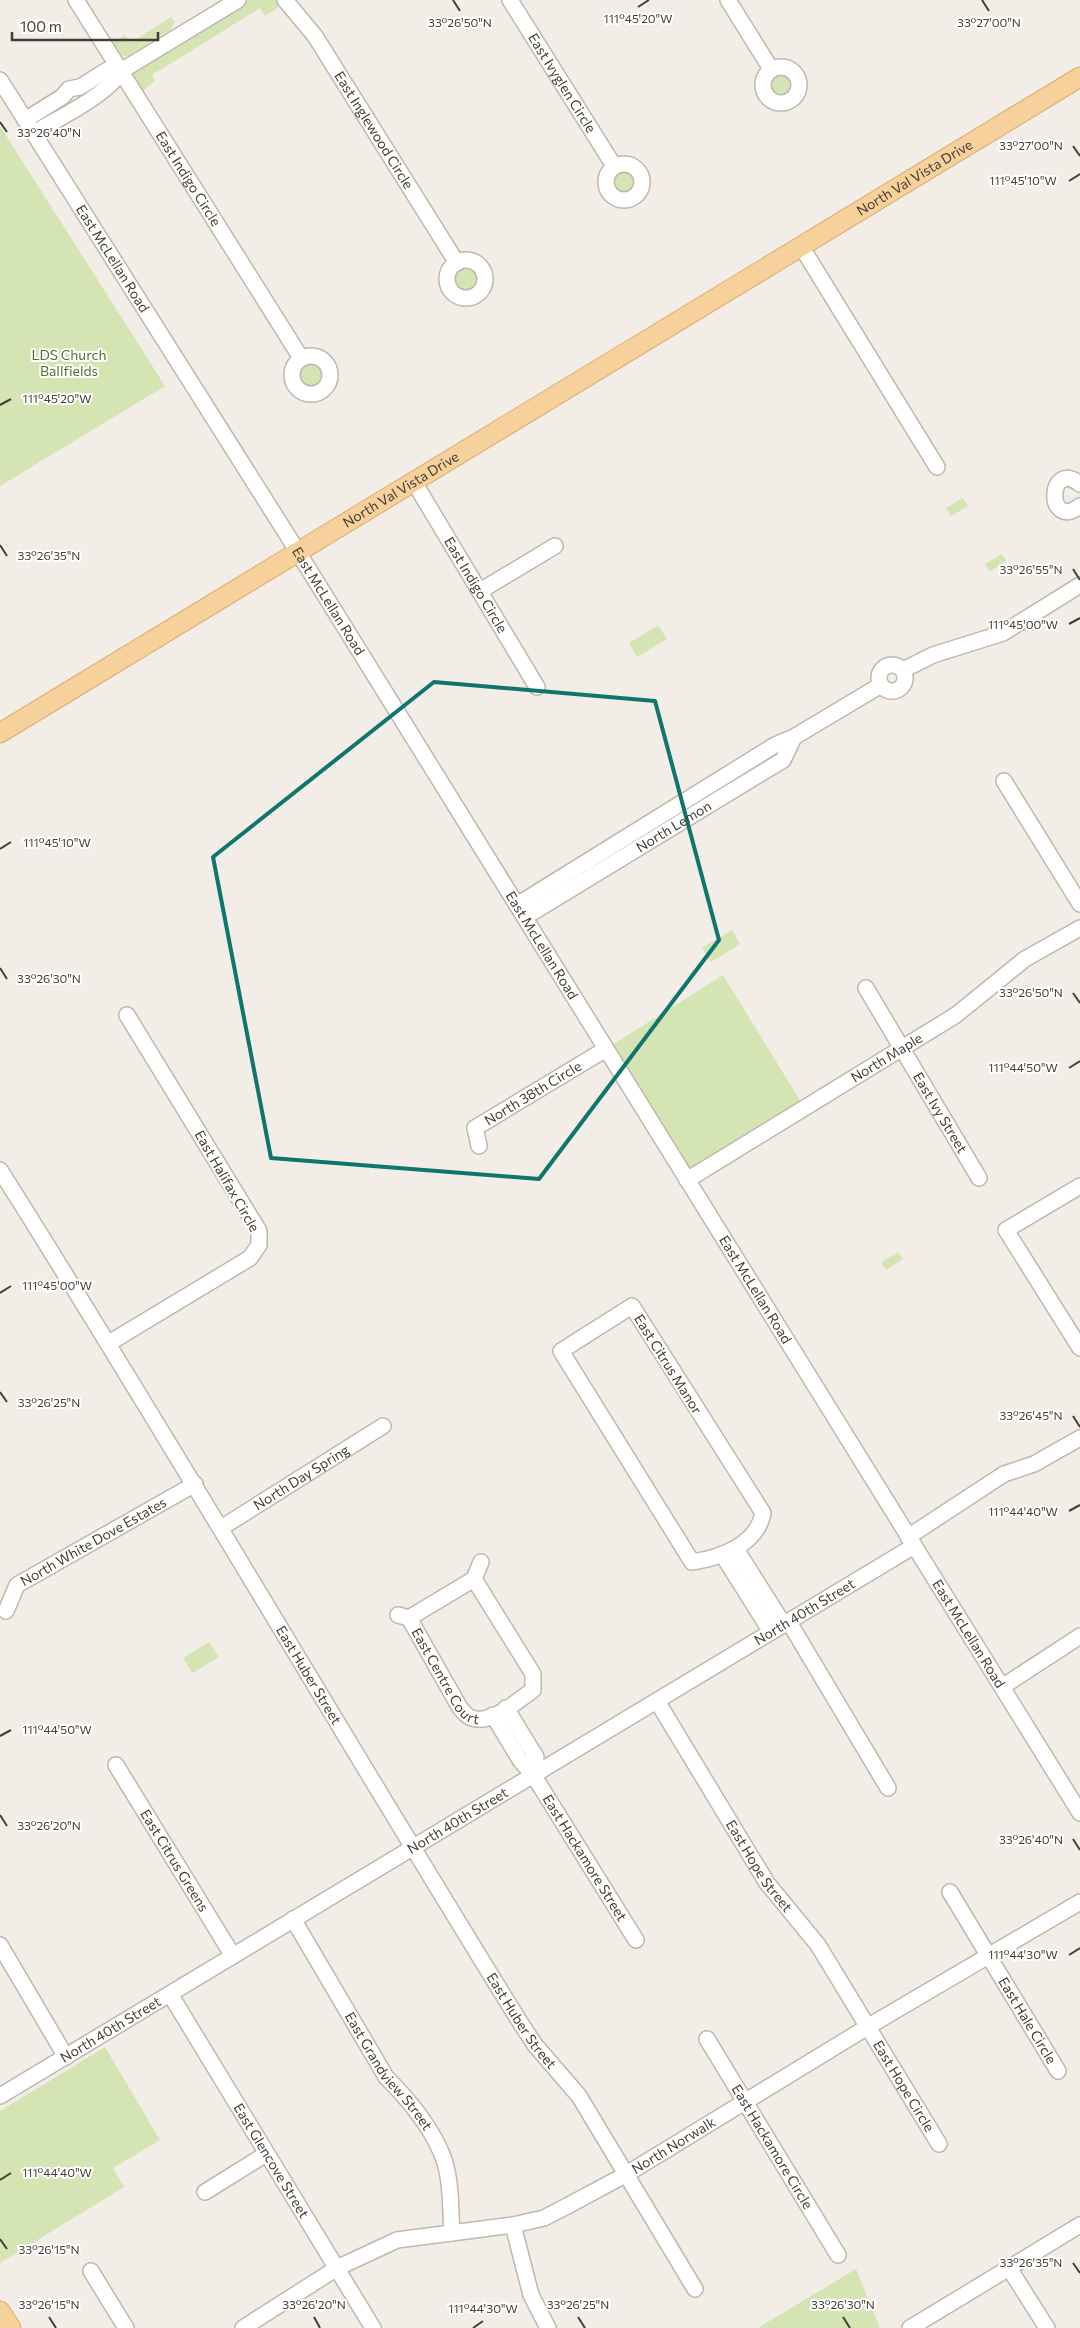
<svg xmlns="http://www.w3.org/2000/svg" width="1080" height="2328" viewBox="0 0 1080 2328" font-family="Commissioner,sans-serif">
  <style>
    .green { fill: #d4e4b3 }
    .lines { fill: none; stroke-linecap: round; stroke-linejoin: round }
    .minor-casing { stroke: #c0b7ad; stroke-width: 18 }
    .major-casing { stroke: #dbab6c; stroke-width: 21 }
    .minor { stroke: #fff; stroke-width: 15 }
    .major { stroke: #f7d19b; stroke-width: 19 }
    .marked { fill: none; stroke: #0f766e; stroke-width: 4; stroke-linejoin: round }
    .ticks { fill: none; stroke: #453d36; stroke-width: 2 }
    .labels { text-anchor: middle; stroke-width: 4; stroke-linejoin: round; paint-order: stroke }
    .street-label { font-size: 14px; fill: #453d36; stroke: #fff }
    .park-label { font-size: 14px; fill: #51722e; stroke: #fff }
    .ticks-label { font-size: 12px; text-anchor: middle; fill: #453d36; stroke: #fff; stroke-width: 4; stroke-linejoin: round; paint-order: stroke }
  </style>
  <rect width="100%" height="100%" fill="#f2ede7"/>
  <!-- green -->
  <path class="green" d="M 248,0 L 276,0 L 280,6 L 265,16 L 260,8 L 152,75 L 155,81 L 141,92 L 132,76 L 133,70 Z
    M 171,17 L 175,21 L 171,29 L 128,56 L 117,55 L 110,44 L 125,35 L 130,43 Z
    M 775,72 L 784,73 L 792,79 L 793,87 L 786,96 L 775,96 L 769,88 L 772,73 Z
    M 0,126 L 165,386 L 0,486 Z
    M 617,169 L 627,170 L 635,177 L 635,188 L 630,193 L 621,194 C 610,189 611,179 617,169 Z
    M 459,267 L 469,268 L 476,274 L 477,282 L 471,290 L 460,291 L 454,283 L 456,268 Z
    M 305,362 L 315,363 L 322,370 L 323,377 L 317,386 L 309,387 C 297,382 300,373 302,363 Z
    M 963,498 L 968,506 L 951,516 L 946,508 Z
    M 1002,554 L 1006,561 L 990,572 L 985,564 Z
    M 658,625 L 667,639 L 637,657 L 629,643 Z
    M 732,930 L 740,944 L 711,962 L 702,948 Z
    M 723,975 L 804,1107 L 687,1180 L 606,1049 Z
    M 898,1252 L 903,1259 L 886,1270 L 881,1262 Z
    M 209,1642 L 219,1657 L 192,1673 L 183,1658 Z
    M 105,2047 L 160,2140 L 113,2168 L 124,2187 L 0,2263 L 0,2111 Z
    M 856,2269 L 880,2328 L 758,2328 Z"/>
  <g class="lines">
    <defs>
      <g id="minor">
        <path id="s1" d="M 76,0 L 301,358"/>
        <path id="s2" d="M 285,0 L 315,36 L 457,263"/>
        <path id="s3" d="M 510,0 L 614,166"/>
        <path d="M 728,0 L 771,69"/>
        <circle cx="781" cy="85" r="18"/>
        <path id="s4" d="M 0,80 L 298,552 L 1080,1813"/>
        <path d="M 25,120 L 62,97 L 69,89 L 80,87 L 107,70 L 121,71"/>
        <path d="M 34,133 C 58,118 108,95 121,71 L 238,0"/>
        <circle cx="624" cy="182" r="18"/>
        <path d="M 801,246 L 937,467"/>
        <circle cx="466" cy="279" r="19"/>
        <circle cx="311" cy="375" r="19"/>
        <path id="s5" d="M 414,482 L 537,687"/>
        <path d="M 1080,484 C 1047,458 1046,532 1080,506"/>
        <path d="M 480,591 L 555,546"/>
        <circle cx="892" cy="678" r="13"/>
        <path d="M 903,670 L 933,655 L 1003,633 L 1080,585"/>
        <path d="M 1004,781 L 1080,904"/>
        <path d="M 517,905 L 775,745 L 794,737 L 881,685"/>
        <path id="s6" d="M 525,917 L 783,760 L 794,737"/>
        <path id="s7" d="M 866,988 L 979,1178"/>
        <path id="s8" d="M 479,1146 L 475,1128 L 606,1049"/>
        <path id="s9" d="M 0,1170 C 177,1450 343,1737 518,2019 L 535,2045 L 579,2096 L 695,2289"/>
        <path id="s10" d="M 687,1180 L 956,1015 L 1025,959 L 1080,928"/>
        <path d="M 1080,1186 L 1006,1230 L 1080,1348"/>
        <path d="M 632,1306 L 763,1513 C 757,1545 720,1558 692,1562 L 561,1351 Z"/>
        <path d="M 109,1343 L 250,1258 L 259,1245 L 259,1231 L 127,1015"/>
        <path id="s11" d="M 221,1528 L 383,1426"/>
        <path d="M 908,1537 L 1004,1474 L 1034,1464 L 1080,1438"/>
        <path d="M 736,1549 L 784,1625"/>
        <path d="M 722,1554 L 771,1632"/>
        <path id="s12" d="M 6,1611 L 17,1585 L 195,1484"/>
        <path id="s13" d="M 398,1615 L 409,1618 L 460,1708 C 463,1711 467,1717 472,1718 C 492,1725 518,1700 533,1690 L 533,1674 L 474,1579 L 481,1562"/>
        <path d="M 409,1618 L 474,1579"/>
        <path d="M 789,1622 L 888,1788"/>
        <path d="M 1002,1687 L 1080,1636"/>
        <path id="s14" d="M 657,1701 L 767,1883 L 818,1945 L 939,2144"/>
        <path d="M 506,1708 L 536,1757 L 534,1776"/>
        <path id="s15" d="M 493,1715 L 520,1760 L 534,1776 L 636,1940"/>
        <path id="s16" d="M 116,1765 L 233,1956"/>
        <path id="s17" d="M 950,1892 L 1058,2071"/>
        <path id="s18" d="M 293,1919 L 386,2077 C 407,2098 429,2124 441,2152 C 452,2176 450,2207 452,2233"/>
        <path d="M 0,1945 L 66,2057"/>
        <path id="s19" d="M 170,1994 L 373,2328"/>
        <path id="s20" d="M 707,2039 L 838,2255"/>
        <path id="s21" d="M 0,2096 L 914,1546"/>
        <path d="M 205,2192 L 266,2154"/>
        <path d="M 513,2225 L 531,2295 L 548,2328"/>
        <path d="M 1009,2268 L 1047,2328"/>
        <path d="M 91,2271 L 126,2328"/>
        <path id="s22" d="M 243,2328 L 337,2268 L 397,2240 L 513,2225 L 544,2218 L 571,2204 L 625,2175 L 869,2026 L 1080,1902"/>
        <path d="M 910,2328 L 1080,2225"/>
      </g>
      <g id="major">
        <path id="s23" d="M 0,733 L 1080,77"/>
        <path d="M 0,2311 L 11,2328"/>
      </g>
    </defs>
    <!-- minor casing -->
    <use href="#minor" class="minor-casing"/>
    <!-- major casing -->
    <use href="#major" class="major-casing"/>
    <!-- minor -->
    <use href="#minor" class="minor"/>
    <!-- major -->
    <use href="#major" class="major"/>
  </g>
  <!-- marked area -->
  <path class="marked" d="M 434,682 L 655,701 L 719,940 L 539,1179 L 271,1158 L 213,857 Z"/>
  <!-- ticks -->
  <path class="ticks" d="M 453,0 L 460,11M 982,0 L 989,11M 638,7 L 649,0M 0,122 L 7,132M 1073,146 L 1080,156M 1069,181 L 1080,174M 0,405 L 11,399M 0,545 L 7,556M 1073,569 L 1080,580M 1069,624 L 1080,618M 0,849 L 11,842M 0,968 L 7,979M 1073,993 L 1080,1003M 1069,1068 L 1080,1061M 0,1293 L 11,1286M 0,1392 L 7,1402M 1073,1416 L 1080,1427M 1069,1511 L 1080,1505M 0,1736 L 11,1730M 0,1815 L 7,1826M 1073,1839 L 1080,1850M 1069,1955 L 1080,1948M 0,2180 L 11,2173M 0,2239 L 7,2249M 1073,2263 L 1080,2273M 49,2317 L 56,2328M 314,2317 L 320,2328M 578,2317 L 585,2328M 843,2317 L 850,2328M 473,2328 L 483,2321"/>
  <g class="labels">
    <!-- street labels -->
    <g class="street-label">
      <text dy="5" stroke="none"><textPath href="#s3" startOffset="98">East Ivyglen Circle</textPath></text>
      <text dy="5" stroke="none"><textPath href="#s2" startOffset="158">East Inglewood Circle</textPath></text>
      <text dy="5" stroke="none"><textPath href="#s23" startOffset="1070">North Val Vista Drive</textPath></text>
      <text dy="5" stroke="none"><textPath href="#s1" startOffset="211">East Indigo Circle</textPath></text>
      <text dy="5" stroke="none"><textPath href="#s4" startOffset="211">East McLellan Road</textPath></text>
      <text dy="5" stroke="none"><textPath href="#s23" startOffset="469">North Val Vista Drive</textPath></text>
      <text dy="5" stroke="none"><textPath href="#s5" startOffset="120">East Indigo Circle</textPath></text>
      <text dy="5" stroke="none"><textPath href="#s4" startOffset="616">East McLellan Road</textPath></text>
      <text dy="5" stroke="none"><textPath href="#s6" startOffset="174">North Lemon</textPath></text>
      <text dy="5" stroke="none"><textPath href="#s4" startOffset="1021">East McLellan Road</textPath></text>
      <text dy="5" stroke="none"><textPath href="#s10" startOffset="234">North Maple</textPath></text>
      <text dy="5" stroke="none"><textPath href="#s8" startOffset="86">North 38th Circle</textPath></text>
      <text dy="5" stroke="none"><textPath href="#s7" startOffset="145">East Ivy Street</textPath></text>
      <text transform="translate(227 1181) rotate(60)" y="5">East Halifax Circle</text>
      <text dy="5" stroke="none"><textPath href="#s4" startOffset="1426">East McLellan Road</textPath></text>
      <text transform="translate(668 1364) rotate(58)" y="5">East Citrus Manor</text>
      <text dy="5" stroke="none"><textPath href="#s11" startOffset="95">North Day Spring</textPath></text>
      <text dy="5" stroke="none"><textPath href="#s12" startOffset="116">North White Dove Estates</textPath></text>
      <text dy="5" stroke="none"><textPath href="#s21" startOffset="939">North 40th Street</textPath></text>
      <text dy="5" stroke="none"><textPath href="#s4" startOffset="1831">East McLellan Road</textPath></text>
      <text dy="5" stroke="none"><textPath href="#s13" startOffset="81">East Centre Court</textPath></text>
      <text dy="5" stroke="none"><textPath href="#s9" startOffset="592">East Huber Street</textPath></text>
      <text dy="5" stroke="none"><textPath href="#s21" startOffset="534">North 40th Street</textPath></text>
      <text dy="5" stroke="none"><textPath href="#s15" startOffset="170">East Hackamore Street</textPath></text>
      <text dy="5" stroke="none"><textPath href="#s16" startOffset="112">East Citrus Greens</textPath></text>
      <text dy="5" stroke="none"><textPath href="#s14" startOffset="194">East Hope Street</textPath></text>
      <text dy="5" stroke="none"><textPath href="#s9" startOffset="998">East Huber Street</textPath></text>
      <text dy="5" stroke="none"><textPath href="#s17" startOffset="150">East Hale Circle</textPath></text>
      <text dy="5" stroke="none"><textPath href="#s21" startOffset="129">North 40th Street</textPath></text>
      <text dy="5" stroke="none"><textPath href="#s18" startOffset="180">East Grandview Street</textPath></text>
      <text dy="5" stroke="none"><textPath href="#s14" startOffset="458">East Hope Circle</textPath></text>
      <text dy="5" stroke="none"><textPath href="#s22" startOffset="475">North Norwalk</textPath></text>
      <text dy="5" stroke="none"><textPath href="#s20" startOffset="126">East Hackamore Circle</textPath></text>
      <text dy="5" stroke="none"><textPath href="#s19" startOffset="195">East Glencove Street</textPath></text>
    </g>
    <!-- park labels -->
    <g class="park-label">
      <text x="69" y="360">LDS Church<tspan x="69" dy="16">Ballfields</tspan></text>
    </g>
  </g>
  <g class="ticks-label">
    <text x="638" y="23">111°45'20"W</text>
    <text x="460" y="27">33°26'50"N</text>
    <text x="989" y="27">33°27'00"N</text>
    <text x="49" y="137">33°26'40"N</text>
    <text x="1031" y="150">33°27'00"N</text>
    <text x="1023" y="185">111°45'10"W</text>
    <text x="57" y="403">111°45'20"W</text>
    <text x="49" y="560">33°26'35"N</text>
    <text x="1031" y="574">33°26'55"N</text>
    <text x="1023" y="629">111°45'00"W</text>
    <text x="57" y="847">111°45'10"W</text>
    <text x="49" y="983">33°26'30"N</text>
    <text x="1031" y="997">33°26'50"N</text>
    <text x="1023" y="1072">111°44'50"W</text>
    <text x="57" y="1290">111°45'00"W</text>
    <text x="49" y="1407">33°26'25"N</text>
    <text x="1031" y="1420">33°26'45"N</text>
    <text x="1023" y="1516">111°44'40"W</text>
    <text x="57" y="1734">111°44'50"W</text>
    <text x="49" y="1830">33°26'20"N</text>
    <text x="1031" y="1844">33°26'40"N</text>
    <text x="1023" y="1959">111°44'30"W</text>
    <text x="57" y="2177">111°44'40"W</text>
    <text x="49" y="2254">33°26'15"N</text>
    <text x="1031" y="2267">33°26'35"N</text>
    <text x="49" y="2309">33°26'15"N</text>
    <text x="314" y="2309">33°26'20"N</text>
    <text x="578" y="2309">33°26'25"N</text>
    <text x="843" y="2309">33°26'30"N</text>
    <text x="483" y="2313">111°44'30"W</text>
  </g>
  <!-- scale -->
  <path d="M12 32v8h146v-8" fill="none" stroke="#453d36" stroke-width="2.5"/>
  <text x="20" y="32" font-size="15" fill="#453d36" stroke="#ffffff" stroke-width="4" paint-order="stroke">100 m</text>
</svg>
